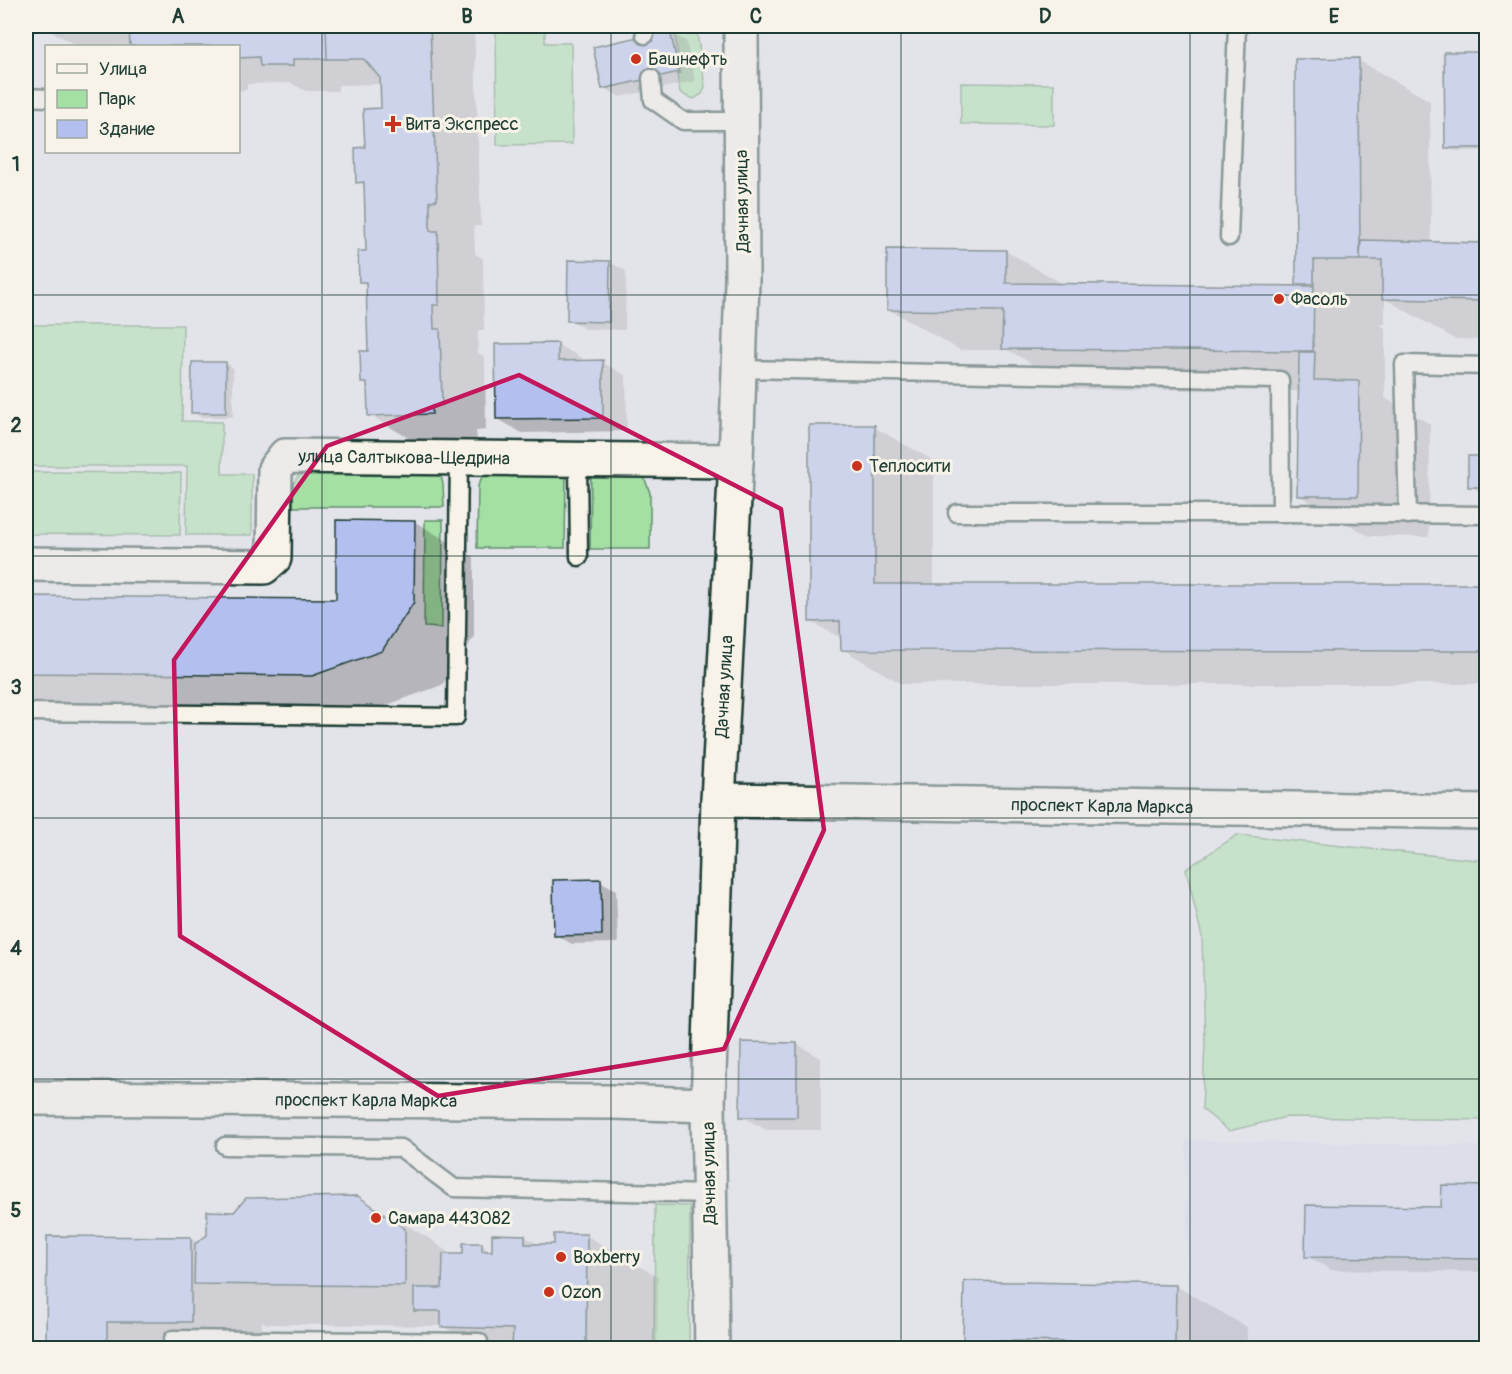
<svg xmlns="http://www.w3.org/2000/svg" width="1512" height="1374" viewBox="0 0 1512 1374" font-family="Pangolin,sans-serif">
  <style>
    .built { fill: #d5d8ec }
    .green { fill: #a4dfa4; stroke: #628e6c; stroke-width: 1.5 }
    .shadow { fill: #0003 }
    .building { fill: #b3bfef; stroke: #1f3d34; stroke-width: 1.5 }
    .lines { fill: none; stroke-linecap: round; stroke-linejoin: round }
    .lane-casing { stroke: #1f3d34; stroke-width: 21 }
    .street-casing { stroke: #1f3d34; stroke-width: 38 }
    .lane { stroke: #f7f3e8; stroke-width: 16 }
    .street { stroke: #f7f3e8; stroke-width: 33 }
    .marked { fill: none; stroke: #c2185b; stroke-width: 4.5; stroke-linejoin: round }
    .grid { fill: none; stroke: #1f3d34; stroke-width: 1.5; stroke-opacity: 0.55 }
    .poi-dot { fill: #c8321e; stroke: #f7f3e8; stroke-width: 2 }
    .labels { text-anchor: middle; stroke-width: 6; stroke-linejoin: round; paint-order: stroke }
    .poi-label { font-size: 18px; fill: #1f3d34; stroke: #f7f3e8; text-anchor: start }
    .street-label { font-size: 18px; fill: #1f3d34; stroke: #f7f3e8 }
    .neatline { fill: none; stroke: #1f3d34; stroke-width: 2 }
    .grid-label { font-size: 20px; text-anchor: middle; font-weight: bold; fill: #1f3d34 }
  </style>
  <rect width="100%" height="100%" fill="#e3e3ea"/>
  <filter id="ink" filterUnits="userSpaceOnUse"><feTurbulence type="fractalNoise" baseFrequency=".0167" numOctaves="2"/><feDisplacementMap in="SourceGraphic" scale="12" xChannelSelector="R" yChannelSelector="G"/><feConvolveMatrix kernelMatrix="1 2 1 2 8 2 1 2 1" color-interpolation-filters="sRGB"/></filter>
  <g filter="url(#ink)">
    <!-- built -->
    <path class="built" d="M 1186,1140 L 1486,1146 L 1486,1348 L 1188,1348 Z"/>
    <!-- green -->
    <path class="green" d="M 496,26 L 545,26 L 545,43 L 571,43 L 572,144 L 497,145 Z
      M 674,26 L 696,26 L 705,87 L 702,94 L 694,99 L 686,96 L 680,92 L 677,74 L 680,73 Z
      M 961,83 L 1054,84 L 1054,125 L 961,124 Z
      M 28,325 L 183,325 L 182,421 L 222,422 L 222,474 L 252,474 L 252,535 L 186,535 L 187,466 L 26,466 Z
      M 566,470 L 565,548 L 477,548 L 478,486 L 484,473 Z
      M 591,470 L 625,470 L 644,477 L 650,493 L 650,549 L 590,549 Z
      M 26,472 L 181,473 L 180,535 L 26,534 Z
      M 307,473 L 430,473 L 441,476 L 443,484 L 444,507 L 293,507 L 293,485 L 298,476 Z
      M 425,520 L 443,520 L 442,628 L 424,627 Z
      M 1237,835 L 1486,861 L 1486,1120 L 1286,1117 L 1229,1131 L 1202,1109 L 1205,1044 L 1202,937 L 1186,869 Z
      M 655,1205 L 690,1206 L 689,1348 L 654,1348 Z"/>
    <!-- shadow -->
    <path class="shadow" d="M 47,26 L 474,26 L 481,226 L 474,226 L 475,254 L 483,258 L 484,330 L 478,330 L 478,353 L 485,357 L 486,430 L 476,431 L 477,440 L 414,441 L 369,415 L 369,386 L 362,382 L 369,352 L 368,286 L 361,281 L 367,252 L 366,186 L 358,182 L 366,149 L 382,110 L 381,84 L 338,85 L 338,91 L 306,91 L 291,83 L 247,84 L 247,90 L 238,91 L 238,46 L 78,46 L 47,29 Z
      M 670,32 L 686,41 L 695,81 L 620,97 L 604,88 Z
      M 1446,53 L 1486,53 L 1486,151 L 1454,151 L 1447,147 Z
      M 1358,60 L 1430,101 L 1431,243 L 1486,245 L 1486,340 L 1455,339 L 1385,299 L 1385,324 L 1378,324 L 1385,328 L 1385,398 L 1430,424 L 1429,537 L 1369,536 L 1298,495 L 1300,391 L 1075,389 L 1008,350 L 960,350 L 888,309 L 1006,251 L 1065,285 L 1304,287 L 1298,283 Z
      M 610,262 L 626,271 L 625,330 L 585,329 L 569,320 Z
      M 26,336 L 27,337 L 27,390 L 26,390 Z
      M 558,345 L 582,358 L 582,362 L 602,362 L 626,376 L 627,431 L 522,433 L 498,419 Z
      M 226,363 L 233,368 L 233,417 L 200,417 L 193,412 Z
      M 874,427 L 934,461 L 934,585 L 1486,585 L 1486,684 L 902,684 L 842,649 L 842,639 L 810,621 Z
      M 1470,457 L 1486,458 L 1486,495 L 1470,486 Z
      M 415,522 L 474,557 L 474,637 L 442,685 L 373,710 L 26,706 L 26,598 L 337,601 Z
      M 600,881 L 616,890 L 618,943 L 572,944 L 556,935 Z
      M 742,1044 L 797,1044 L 821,1058 L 821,1130 L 766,1130 L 741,1116 Z
      M 1443,1187 L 1486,1187 L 1486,1272 L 1331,1270 L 1307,1256 L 1443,1208 Z
      M 358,1197 L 430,1239 L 453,1256 L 464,1256 L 481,1245 L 494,1252 L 524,1236 L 541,1246 L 555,1246 L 587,1236 L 658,1277 L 657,1348 L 480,1348 L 442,1326 L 267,1324 L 262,1321 L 262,1348 L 48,1348 L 49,1238 L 191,1239 L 199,1243 L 235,1213 Z
      M 1176,1286 L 1247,1327 L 1247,1348 L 980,1348 L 964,1339 Z
      M 883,1346 L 886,1348 L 818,1348 L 818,1347 Z"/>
    <!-- building -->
    <path class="building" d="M 46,26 L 326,26 L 327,59 L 293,59 L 293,66 L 260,66 L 259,57 L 238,58 L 238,46 L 130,46 L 129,28 L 46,30 Z
      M 326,26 L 430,26 L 437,200 L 430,201 L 430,231 L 438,231 L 439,305 L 433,305 L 434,329 L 440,329 L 442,405 L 432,406 L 432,414 L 368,416 L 367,383 L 361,383 L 360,351 L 368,351 L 366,282 L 359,282 L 358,251 L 366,251 L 364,182 L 356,183 L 355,148 L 365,147 L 363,109 L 381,108 L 380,78 L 364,59 L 327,59 Z
      M 670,30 L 679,72 L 602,89 L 593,47 Z
      M 1444,52 L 1486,52 L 1486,148 L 1445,148 Z
      M 1359,58 L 1360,260 L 1314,260 L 1314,284 L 1296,284 L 1295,59 Z
      M 1361,240 L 1486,243 L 1486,301 L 1382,299 L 1382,260 L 1360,260 Z
      M 887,249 L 1006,250 L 1006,283 L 1314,286 L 1313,351 L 1002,349 L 1003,311 L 887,310 Z
      M 568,260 L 610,261 L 609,322 L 567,321 Z
      M 558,343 L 558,361 L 603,360 L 603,418 L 496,419 L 495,344 Z
      M 1299,352 L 1315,352 L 1314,380 L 1359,381 L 1358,496 L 1297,496 Z
      M 192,362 L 226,362 L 226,413 L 191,413 Z
      M 809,425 L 875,425 L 875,584 L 1486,584 L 1486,651 L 841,650 L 840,621 L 809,622 Z
      M 1468,456 L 1486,456 L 1486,487 L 1468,487 Z
      M 336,520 L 415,521 L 414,602 L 382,651 L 312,676 L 26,673 L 26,596 L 336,599 Z
      M 601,879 L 602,935 L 554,936 L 553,880 Z
      M 741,1042 L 797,1043 L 797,1117 L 740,1117 Z
      M 1442,1185 L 1486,1186 L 1486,1259 L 1305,1257 L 1306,1205 L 1441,1207 Z
      M 358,1196 L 405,1229 L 405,1286 L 194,1284 L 195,1244 L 207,1235 L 207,1211 L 234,1212 L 246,1198 Z
      M 492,1234 L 525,1235 L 525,1244 L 554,1244 L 554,1234 L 587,1234 L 586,1348 L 512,1348 L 513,1329 L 441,1327 L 441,1311 L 414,1311 L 414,1288 L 442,1288 L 443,1254 L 463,1254 L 463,1243 L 482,1243 L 482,1251 L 492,1251 Z
      M 47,1236 L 191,1237 L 191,1322 L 107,1322 L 107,1348 L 46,1348 Z
      M 964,1281 L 1176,1285 L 1175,1344 L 963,1340 Z
      M 817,1345 L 883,1345 L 883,1348 L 817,1348 Z"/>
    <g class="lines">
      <defs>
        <path id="lane" d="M 644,26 L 645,35
          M 651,78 L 653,100 L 683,121 L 740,121
          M 26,97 L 46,98
          M 1229,237 L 1237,26
          M 739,369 L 1280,380 L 1281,513 L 1486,515
          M 578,458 L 579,557
          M 957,513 L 1281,513
          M 1408,515 L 1404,364 L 1486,366
          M 26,712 L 456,717 L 459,457
          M 225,1146 L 401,1148 L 454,1188 L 710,1194
          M 173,1348 L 173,1339 L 479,1342 L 479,1348"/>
        <g id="street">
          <path id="s1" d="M 26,564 L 264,567 L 274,558 L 275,469 L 285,456 L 736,461"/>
          <path id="s2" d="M 718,800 L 1486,812"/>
          <path id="s3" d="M 26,1098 L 612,1102 L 708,1105"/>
          <path id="s4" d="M 712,1348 L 708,1105 L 718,800 L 736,461 L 742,281 L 741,26"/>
        </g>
      </defs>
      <!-- lane casing -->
      <use href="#lane" class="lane-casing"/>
      <!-- street casing -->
      <use href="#street" class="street-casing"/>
      <!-- lane -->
      <use href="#lane" class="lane"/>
      <!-- street -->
      <use href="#street" class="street"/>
    </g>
  </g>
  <!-- marked area -->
  <path d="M0 0H1512V1374H0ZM 519,375 L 781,509 L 824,830 L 724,1049 L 438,1096 L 180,936 L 174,660 L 327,446 Z" fill="#e3e3ea" fill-opacity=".55" fill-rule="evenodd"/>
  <path class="marked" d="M 519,375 L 781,509 L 824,830 L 724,1049 L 438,1096 L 180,936 L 174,660 L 327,446 Z"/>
  <!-- grid -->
  <path class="grid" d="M 322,26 L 322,1348M 611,26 L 611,1348M 901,26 L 901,1348M 1190,26 L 1190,1348M 26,295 L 1486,295M 26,556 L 1486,556M 26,818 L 1486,818M 26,1079 L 1486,1079"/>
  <!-- markers -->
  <g class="poi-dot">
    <circle cx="636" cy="59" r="6"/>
    <path d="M390 115h6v6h6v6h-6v6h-6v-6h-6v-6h6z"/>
    <circle cx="1279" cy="299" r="6"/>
    <circle cx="857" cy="466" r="6"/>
    <circle cx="376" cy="1218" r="6"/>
    <circle cx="561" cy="1257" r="6"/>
    <circle cx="549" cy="1292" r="6"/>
  </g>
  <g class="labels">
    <!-- poi labels -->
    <g class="poi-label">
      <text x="648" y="65">Башнефть</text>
      <text x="405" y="130">Вита Экспресс</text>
      <text x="1291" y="305">Фасоль</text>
      <text x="869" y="472">Теплосити</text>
      <text x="388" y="1224">Самара 443082</text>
      <text x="573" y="1263">Boxberry</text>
      <text x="561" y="1298">Ozon</text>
    </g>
    <!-- street labels -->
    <g class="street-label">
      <text transform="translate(742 201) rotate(-91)" y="6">Дачная улица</text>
      <text dy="6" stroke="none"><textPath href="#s1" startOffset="476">улица Салтыкова-Щедрина</textPath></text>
      <text dy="6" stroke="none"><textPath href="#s4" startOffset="662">Дачная улица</textPath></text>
      <text dy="6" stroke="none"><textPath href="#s2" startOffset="384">проспект Карла Маркса</textPath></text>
      <text dy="6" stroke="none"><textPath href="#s3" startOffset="340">проспект Карла Маркса</textPath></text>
      <text transform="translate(709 1173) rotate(-91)" y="6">Дачная улица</text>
    </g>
  </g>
  <!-- margin -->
  <rect width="1512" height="1374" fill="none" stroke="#f7f3e8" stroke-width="66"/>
  <!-- legend -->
  <rect x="45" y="45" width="195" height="108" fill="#f7f3e8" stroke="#a1aaa0" stroke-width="1.5"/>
  <rect x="57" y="64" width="30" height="9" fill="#f7f3e8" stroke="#a1aaa0" stroke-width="1.5"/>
  <text x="99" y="75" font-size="18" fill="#1f3d34">Улица</text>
  <rect x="57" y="90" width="30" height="18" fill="#a4dfa4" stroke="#a1aaa0" stroke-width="1.5"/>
  <text x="99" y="105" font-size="18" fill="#1f3d34">Парк</text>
  <rect x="57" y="120" width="30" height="18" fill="#b3bfef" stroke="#a1aaa0" stroke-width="1.5"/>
  <text x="99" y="135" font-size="18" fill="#1f3d34">Здание</text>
  <rect x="33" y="33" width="1446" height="1308" class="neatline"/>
  <g class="grid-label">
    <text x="178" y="23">A</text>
    <text x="467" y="23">B</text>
    <text x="756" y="23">C</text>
    <text x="1045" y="23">D</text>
    <text x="1334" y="23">E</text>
    <text x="16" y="171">1</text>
    <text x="16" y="432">2</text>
    <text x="16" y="694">3</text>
    <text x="16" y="955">4</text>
    <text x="16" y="1217">5</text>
  </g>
</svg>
